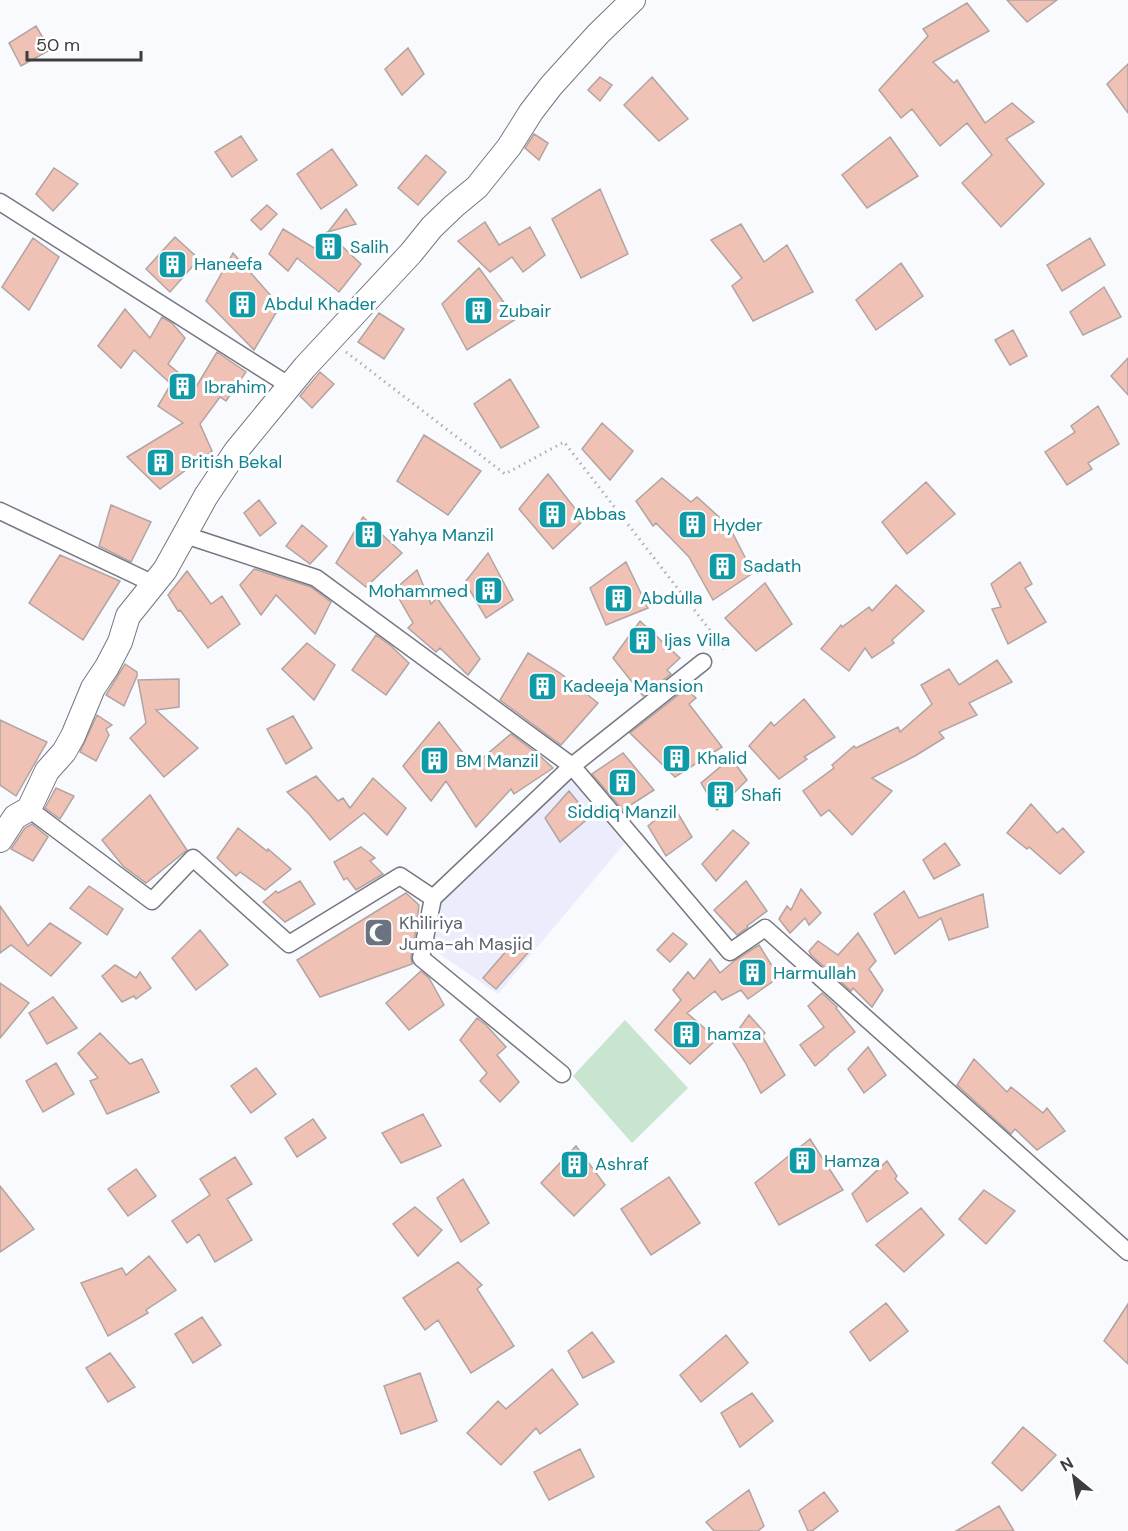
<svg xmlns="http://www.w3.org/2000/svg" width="1128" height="1531" viewBox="0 0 1128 1531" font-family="'DM Sans',sans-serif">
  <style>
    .built { fill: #ebedfc }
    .green { fill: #c7e5cf }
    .building { fill: #f0c1b5; stroke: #b1a4a1; stroke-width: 1.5 }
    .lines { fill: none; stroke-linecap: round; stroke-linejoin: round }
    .minor-casing { stroke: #757680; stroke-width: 19 }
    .secondary-casing { stroke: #757680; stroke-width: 26 }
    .path { stroke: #aeaeb3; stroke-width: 3; stroke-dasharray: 1.5 4.5; stroke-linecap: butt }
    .minor { stroke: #fff; stroke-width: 16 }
    .secondary { stroke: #fff; stroke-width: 24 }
    .labels { text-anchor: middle; stroke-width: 6; stroke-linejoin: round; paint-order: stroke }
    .culture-label { font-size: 18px; fill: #0d838f; stroke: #fff; text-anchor: start }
    .worship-label { font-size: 18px; fill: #5b616d; stroke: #fff; text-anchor: start }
  </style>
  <rect width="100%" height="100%" fill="#f9fafe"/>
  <!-- built -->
  <path class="built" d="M 569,774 L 629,838 L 498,994 L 431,948 L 437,902 Z"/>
  <!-- green -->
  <path class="green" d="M 625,1020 L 688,1088 L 632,1143 L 573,1076 Z"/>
  <!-- building -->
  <path class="building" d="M 1007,0 L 1057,0 L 1027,22 Z
    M 967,3 L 989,31 L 933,62 L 954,83 L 957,80 L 985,123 L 1012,103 L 1034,122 L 1006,139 L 1044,184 L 1001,227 L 962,183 L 992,155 L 967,123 L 940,146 L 912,109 L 901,118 L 879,90 L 928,36 L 923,29 Z
    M 36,26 L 50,50 L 21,66 L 9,43 Z
    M 408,48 L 424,74 L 402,95 L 385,69 Z
    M 1128,64 L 1128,113 L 1107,84 Z
    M 600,77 L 612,85 L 600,101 L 588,90 Z
    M 652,77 L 688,119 L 659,141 L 624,105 Z
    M 534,134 L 548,143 L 539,160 L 525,148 Z
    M 241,136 L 257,160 L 232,177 L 215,152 Z
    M 890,137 L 918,176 L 867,208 L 842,175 Z
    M 332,149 L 357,185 L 321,209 L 297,174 Z
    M 426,155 L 446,172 L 418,205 L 398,188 Z
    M 54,168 L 78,184 L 53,211 L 36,194 Z
    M 600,189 L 628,254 L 581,278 L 552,219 Z
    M 267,205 L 277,214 L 261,230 L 251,220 Z
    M 346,209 L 356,224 L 328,232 Z
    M 485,222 L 499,245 L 530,227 L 545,255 L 523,272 L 512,257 L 490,272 L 458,241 Z
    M 741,224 L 764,262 L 787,245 L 813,292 L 753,321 L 732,286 L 742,278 L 711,240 Z
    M 283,229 L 314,248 L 327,232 L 361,264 L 339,292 L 297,258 L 288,271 L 269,254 Z
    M 175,237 L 199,259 L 170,292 L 146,269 Z
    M 33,238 L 59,257 L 29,310 L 2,287 Z
    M 1090,238 L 1105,265 L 1062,291 L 1047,265 Z
    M 233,253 L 280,306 L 254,350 L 206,301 Z
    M 901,263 L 923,296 L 876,330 L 856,300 Z
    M 479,268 L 516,319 L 467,350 L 442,304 Z
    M 1104,287 L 1121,317 L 1083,335 L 1070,312 Z
    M 125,309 L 150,338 L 162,317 L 172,323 L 185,338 L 168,364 L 196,387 L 217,352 L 246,372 L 226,401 L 220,397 L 200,424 L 212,451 L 160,489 L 127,457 L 183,423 L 158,406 L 171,384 L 134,350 L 121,368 L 98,346 Z
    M 379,313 L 404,329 L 384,359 L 358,342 Z
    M 1013,330 L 1027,356 L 1010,365 L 995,340 Z
    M 1128,358 L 1128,395 L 1111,376 Z
    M 320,372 L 334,384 L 312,408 L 300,396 Z
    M 510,379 L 539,427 L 501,448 L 474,404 Z
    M 1098,406 L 1119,444 L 1088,463 L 1092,469 L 1067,485 L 1045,452 L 1075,432 L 1071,426 Z
    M 602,423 L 633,451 L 610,480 L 582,449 Z
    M 424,435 L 481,471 L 448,515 L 397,481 Z
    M 548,474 L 584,520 L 553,549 L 519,509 Z
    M 662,478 L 691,502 L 697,497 L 729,526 L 753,573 L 713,600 L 689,557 L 656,523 L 653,526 L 636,501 Z
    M 926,482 L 955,514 L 907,554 L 882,522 Z
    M 259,500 L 276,523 L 260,536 L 244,513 Z
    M 111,505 L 151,522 L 131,562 L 99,546 Z
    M 363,517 L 402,553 L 366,587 L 336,563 Z
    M 302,525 L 327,546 L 310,564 L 286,546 Z
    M 488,553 L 513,600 L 486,618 L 465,582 Z
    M 60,555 L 120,581 L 83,640 L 29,603 Z
    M 626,562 L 648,608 L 606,625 L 590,588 Z
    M 1020,562 L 1032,584 L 1025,588 L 1046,622 L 1008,644 L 992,609 L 1001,607 L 991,584 Z
    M 254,569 L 311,587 L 331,602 L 315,634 L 276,595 L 261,615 L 240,585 Z
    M 417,570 L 431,604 L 437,598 L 480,659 L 468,675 L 440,648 L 436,652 L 408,628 L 413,623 L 394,590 Z
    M 187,571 L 211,604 L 222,596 L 240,624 L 208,648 L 180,610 L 178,611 L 168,595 Z
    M 765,583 L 792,624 L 756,651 L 725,618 Z
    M 896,585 L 924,611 L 892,640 L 894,643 L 872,658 L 865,648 L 849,671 L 821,649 L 841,625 L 842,627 L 869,607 L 872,611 Z
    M 640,621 L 680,658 L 667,670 L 671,674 L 643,696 L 613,658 Z
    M 376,635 L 390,645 L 409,663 L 386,695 L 352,670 Z
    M 307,643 L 335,665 L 314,700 L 282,669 Z
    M 528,653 L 560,673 L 598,703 L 561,745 L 500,700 Z
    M 997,660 L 1012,682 L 969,703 L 977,715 L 939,732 L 944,738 L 915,756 L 872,778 L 892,791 L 852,835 L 829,810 L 821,816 L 803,791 L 834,768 L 832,765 L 854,746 L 856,748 L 898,727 L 900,732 L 932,704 L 921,685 L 949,669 L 959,685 Z
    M 125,664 L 137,672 L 137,676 L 124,706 L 106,695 Z
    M 179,679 L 179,707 L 156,710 L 198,748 L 164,777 L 130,738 L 146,723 L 138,680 Z
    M 686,689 L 696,698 L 689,704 L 722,747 L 675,777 L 630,733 Z
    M 804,699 L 835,737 L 804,757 L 807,759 L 779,779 L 749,746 L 771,722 L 774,726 Z
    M 97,715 L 112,725 L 106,729 L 109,735 L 96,761 L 80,752 Z
    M 293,716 L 312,748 L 286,764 L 267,729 Z
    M 0,720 L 47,742 L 16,796 L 0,785 Z
    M 439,722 L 473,766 L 511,734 L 539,755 L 553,768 L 514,794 L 511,789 L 476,827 L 446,781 L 431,801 L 403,766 Z
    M 623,753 L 654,790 L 623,810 L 592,774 Z
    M 731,758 L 747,780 L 717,810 L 701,783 Z
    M 316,776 L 338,801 L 343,798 L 350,808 L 373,778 L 406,808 L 387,835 L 364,813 L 330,840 L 309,814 L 287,792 Z
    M 56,788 L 74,796 L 60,819 L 45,808 Z
    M 569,791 L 590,817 L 560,842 L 545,818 Z
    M 150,795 L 187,850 L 146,883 L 123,866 L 102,840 Z
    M 1031,804 L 1057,833 L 1063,828 L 1084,852 L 1060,874 L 1029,847 L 1027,849 L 1007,833 Z
    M 673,805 L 692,837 L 666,856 L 648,826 Z
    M 32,824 L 48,837 L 33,861 L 11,849 L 25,828 Z
    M 238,828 L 267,851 L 268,849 L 291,869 L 265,890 L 240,872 L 236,876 L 217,858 Z
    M 733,830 L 749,843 L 716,881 L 702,864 Z
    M 945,843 L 960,865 L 934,879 L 923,860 Z
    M 361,847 L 375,858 L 370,861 L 383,874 L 356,890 L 347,878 L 344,880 L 334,862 Z
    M 300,881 L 315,904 L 285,922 L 263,902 L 276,891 L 278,893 Z
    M 746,881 L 767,911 L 747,926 L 748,927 L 737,935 L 714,910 Z
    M 89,886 L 123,909 L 107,935 L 70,908 Z
    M 801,889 L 821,913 L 809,925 L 805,918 L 790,933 L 779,919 L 787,906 L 791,910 Z
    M 904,891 L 919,918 L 983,894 L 988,927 L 949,940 L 941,918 L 895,954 L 874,914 Z
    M 406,893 L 419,905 L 416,930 L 411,956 L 412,964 L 320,997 L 297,960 Z
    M 0,906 L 28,946 L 50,923 L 81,943 L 51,976 L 11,945 L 0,953 Z
    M 200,930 L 228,965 L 196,990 L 172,958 Z
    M 673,933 L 687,944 L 670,962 L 657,950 Z
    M 858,933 L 876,961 L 869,969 L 883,990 L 872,1007 L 853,988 L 851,991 L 811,955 L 809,951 L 818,941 L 838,955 Z
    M 520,935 L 533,947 L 496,989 L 483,978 Z
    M 759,945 L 779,977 L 748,999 L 741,990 L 722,1000 L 715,991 L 687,1013 L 717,1039 L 690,1064 L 655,1030 L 681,1000 L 673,990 L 688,972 L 694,979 L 710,959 L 720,973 L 734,961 Z
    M 115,965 L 136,978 L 140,972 L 151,988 L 136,999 L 134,996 L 122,1002 L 102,976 Z
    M 421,971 L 429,978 L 444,1005 L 409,1030 L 386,1003 Z
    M 0,983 L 29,1003 L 0,1038 Z
    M 822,993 L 837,1007 L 836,1008 L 855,1032 L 828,1054 L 828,1055 L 815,1066 L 800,1045 L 824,1027 L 808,1006 Z
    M 53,997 L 77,1028 L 47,1044 L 29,1013 Z
    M 749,1015 L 765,1033 L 762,1036 L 785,1075 L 761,1093 L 745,1062 L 731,1040 Z
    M 477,1018 L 486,1025 L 506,1047 L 497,1055 L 519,1082 L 500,1102 L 480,1081 L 487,1073 L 460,1040 Z
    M 100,1033 L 130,1064 L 142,1059 L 159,1092 L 107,1114 L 90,1081 L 98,1078 L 78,1053 Z
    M 868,1047 L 886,1075 L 864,1093 L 848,1069 Z
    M 974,1059 L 1007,1092 L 1011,1087 L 1043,1113 L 1047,1108 L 1065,1131 L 1037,1150 L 1015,1129 L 1011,1134 L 957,1085 Z
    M 56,1063 L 74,1094 L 43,1112 L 26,1081 Z
    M 256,1068 L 276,1094 L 251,1113 L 231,1086 Z
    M 423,1114 L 441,1146 L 401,1163 L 382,1133 Z
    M 313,1119 L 326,1138 L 297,1157 L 285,1138 Z
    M 810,1139 L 843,1190 L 779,1225 L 755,1183 Z
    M 576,1146 L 605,1185 L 574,1216 L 541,1183 Z
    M 235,1157 L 252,1184 L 227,1199 L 252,1240 L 215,1262 L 199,1234 L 187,1243 L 172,1221 L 210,1195 L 200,1179 Z
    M 887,1161 L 897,1176 L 895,1179 L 908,1193 L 867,1222 L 852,1194 Z
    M 136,1169 L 156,1196 L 128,1216 L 108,1189 Z
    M 669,1177 L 700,1223 L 651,1255 L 621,1209 Z
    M 463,1179 L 489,1223 L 461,1242 L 437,1198 Z
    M 0,1186 L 34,1229 L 0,1252 Z
    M 984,1190 L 1015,1211 L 986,1244 L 959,1219 Z
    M 415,1207 L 442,1230 L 418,1256 L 393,1224 Z
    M 921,1208 L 944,1235 L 904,1272 L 876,1245 Z
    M 149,1256 L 176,1290 L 146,1310 L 148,1313 L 108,1336 L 81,1283 L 122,1268 L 126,1275 Z
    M 458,1262 L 482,1285 L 477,1289 L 514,1346 L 471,1373 L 438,1320 L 425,1330 L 403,1298 Z
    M 886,1303 L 908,1331 L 870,1361 L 850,1332 Z
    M 1128,1304 L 1128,1364 L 1104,1341 Z
    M 202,1317 L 221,1345 L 193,1363 L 175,1334 Z
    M 592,1332 L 614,1362 L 583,1378 L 568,1351 Z
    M 726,1335 L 748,1363 L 701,1402 L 680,1375 Z
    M 110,1353 L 135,1387 L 108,1402 L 86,1368 Z
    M 552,1369 L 578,1404 L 540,1434 L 536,1428 L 501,1465 L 467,1433 L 498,1401 L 506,1409 Z
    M 420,1373 L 437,1421 L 401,1434 L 384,1386 Z
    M 752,1393 L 773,1421 L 740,1447 L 721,1413 Z
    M 1023,1427 L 1056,1455 L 1022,1491 L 992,1463 Z
    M 580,1449 L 594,1477 L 549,1500 L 534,1472 Z
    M 749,1490 L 764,1526 L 758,1531 L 714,1531 L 706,1522 Z
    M 824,1492 L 838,1511 L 812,1531 L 808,1531 L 799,1511 Z
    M 999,1506 L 1014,1531 L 956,1531 Z"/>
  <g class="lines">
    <defs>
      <path id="minor" d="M 0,202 L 290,386
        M 0,511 L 154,584
        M 185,535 L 316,578 L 572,766 L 703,662
        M 29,809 L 152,901 L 193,858 L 289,944 L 400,876 L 433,898
        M 562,1074 L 421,958 L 433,898 L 572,766 L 730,952 L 765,928 L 1128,1252"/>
      <path id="secondary" d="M 0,840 L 15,817 L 29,809 L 47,771 L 64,752 L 73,736 L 93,688 L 107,667 L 120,642 L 128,616 L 165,570 L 206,496 L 236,451 L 305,367 L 411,253 L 432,227 L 454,206 L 477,187 L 509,147 L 531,112 L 551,86 L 598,34 L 633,0"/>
    </defs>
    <!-- minor casing -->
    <use href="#minor" class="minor-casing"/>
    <!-- secondary casing -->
    <use href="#secondary" class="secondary-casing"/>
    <!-- path -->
    <path class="path" d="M 346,352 L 505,474 L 564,442 L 727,652"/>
    <!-- minor -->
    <use href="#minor" class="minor"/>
    <!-- secondary -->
    <use href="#secondary" class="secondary"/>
  </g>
  <!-- icons -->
  <defs>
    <symbol id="building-square" viewBox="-11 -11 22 22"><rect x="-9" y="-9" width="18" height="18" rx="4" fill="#0f9aa8" stroke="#fff"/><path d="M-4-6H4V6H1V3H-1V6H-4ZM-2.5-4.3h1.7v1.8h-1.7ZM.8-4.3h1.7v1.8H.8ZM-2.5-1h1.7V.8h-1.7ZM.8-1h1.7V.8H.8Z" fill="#fff"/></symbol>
    <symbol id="mosque-square" viewBox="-11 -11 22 22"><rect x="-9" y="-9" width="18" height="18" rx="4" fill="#6b7280" stroke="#fff"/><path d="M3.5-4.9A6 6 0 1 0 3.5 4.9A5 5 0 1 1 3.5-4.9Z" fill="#fff"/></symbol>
  </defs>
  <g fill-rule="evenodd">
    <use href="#building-square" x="312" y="230" width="33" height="33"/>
    <use href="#building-square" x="156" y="248" width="33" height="33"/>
    <use href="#building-square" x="226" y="288" width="33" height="33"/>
    <use href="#building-square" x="462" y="294" width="33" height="33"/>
    <use href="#building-square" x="166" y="370" width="33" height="33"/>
    <use href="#building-square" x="144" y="446" width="33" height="33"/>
    <use href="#building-square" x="536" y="498" width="33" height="33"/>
    <use href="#building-square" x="676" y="508" width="33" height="33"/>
    <use href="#building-square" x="352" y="518" width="33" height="33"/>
    <use href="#building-square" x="706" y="550" width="33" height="33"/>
    <use href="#building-square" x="472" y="574" width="33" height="33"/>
    <use href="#building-square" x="602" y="582" width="33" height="33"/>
    <use href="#building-square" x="626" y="624" width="33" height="33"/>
    <use href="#building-square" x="526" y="670" width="33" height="33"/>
    <use href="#building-square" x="660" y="742" width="33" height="33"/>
    <use href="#building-square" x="418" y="744" width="33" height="33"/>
    <use href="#building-square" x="606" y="766" width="33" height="33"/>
    <use href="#building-square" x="704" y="778" width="33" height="33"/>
    <use href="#mosque-square" x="362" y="916" width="33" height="33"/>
    <use href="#building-square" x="736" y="956" width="33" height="33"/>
    <use href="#building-square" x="670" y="1018" width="33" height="33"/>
    <use href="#building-square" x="786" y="1144" width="33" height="33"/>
    <use href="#building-square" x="558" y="1148" width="33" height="33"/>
  </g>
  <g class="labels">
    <!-- culture labels -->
    <g class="culture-label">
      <text x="350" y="253">Salih</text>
      <text x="194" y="270">Haneefa</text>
      <text x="264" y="310">Abdul Khader</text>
      <text x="499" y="317">Zubair</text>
      <text x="204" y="393">Ibrahim</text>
      <text x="181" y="468">British Bekal</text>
      <text x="573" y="520">Abbas</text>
      <text x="713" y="531">Hyder</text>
      <text x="389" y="541">Yahya Manzil</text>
      <text x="743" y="572">Sadath</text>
      <text x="468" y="597" text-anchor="end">Mohammed</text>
      <text x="640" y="604">Abdulla</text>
      <text x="664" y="646">Ijas Villa</text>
      <text x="563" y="692">Kadeeja Mansion</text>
      <text x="697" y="764">Khalid</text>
      <text x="456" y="767">BM Manzil</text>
      <text x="741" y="801">Shafi</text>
      <text x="622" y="818" text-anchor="middle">Siddiq Manzil</text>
      <text x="773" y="979">Harmullah</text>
      <text x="707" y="1040">hamza</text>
      <text x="824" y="1167">Hamza</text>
      <text x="595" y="1170">Ashraf</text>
    </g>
    <!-- worship labels -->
    <g class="worship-label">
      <text x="399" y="929">Khiliriya<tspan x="399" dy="21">Juma-ah Masjid</tspan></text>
    </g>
  </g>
  <!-- north arrow -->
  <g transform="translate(1074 1477) rotate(330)" stroke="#ffffff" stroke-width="4.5" paint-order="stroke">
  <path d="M0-4.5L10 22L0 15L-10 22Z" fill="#3c3c41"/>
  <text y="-9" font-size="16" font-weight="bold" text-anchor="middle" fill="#3c3c41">N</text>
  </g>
  <!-- scale -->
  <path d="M27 51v9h114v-9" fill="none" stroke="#3c3c41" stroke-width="3"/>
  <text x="36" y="51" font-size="18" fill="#3c3c41" stroke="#ffffff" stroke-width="4.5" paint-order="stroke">50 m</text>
</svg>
